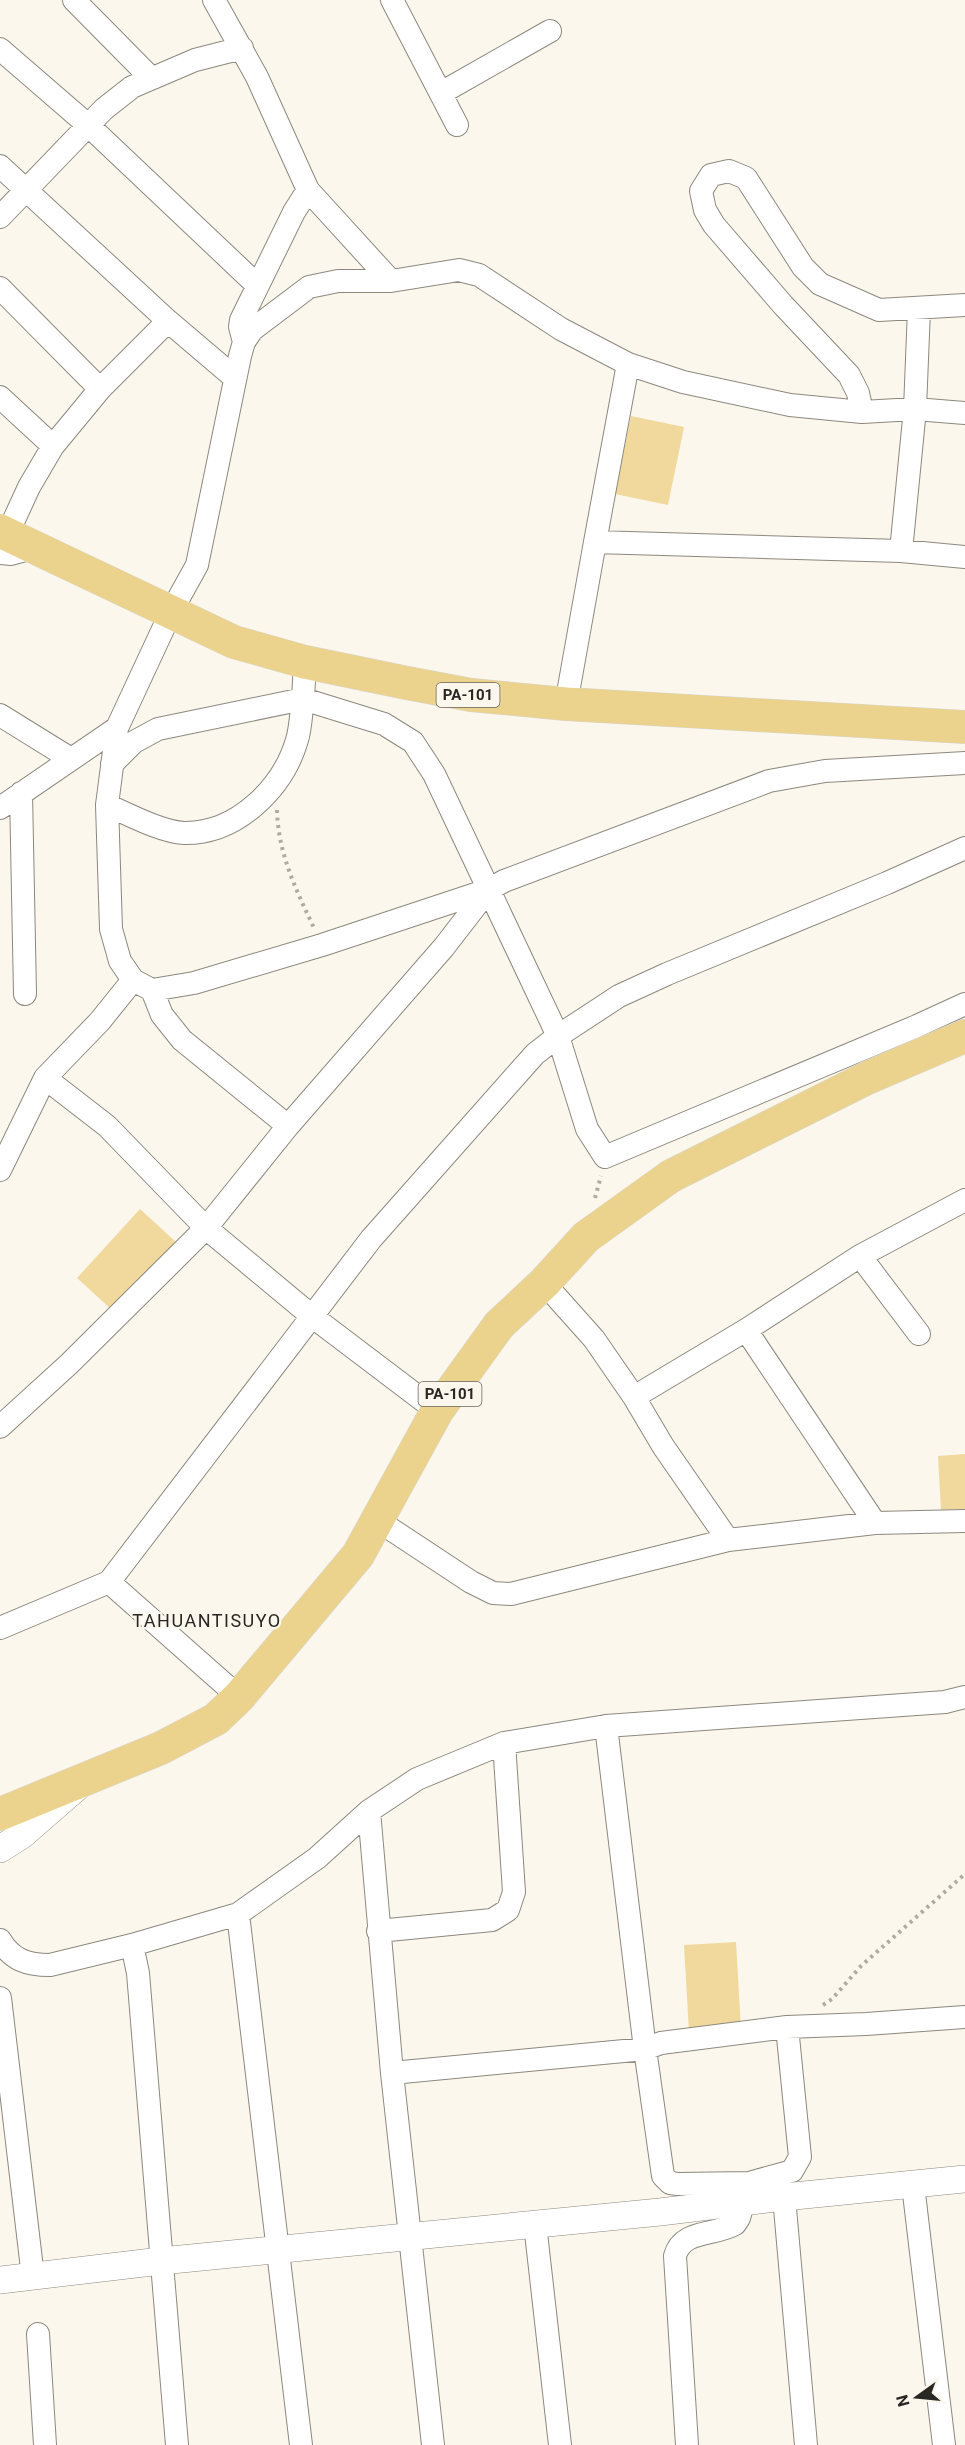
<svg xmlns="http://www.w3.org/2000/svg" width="965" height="2445" viewBox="0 0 965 2445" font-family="Roboto,sans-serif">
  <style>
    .green { fill: #f1d99d }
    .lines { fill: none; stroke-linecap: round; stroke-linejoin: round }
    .minor-casing { stroke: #8c887e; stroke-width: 24 }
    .tertiary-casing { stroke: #8c887e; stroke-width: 28 }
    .primary-casing { stroke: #d8d8d7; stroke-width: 34 }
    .path { stroke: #aeaba2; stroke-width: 4; stroke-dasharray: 3 4.5; stroke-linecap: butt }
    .minor { stroke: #fff; stroke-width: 22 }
    .tertiary { stroke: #fff; stroke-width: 27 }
    .primary { stroke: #ebd38e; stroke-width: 33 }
    .labels { text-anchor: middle; stroke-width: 4.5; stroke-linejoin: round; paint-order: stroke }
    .shield { fill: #fbf7ec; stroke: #68655f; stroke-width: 1.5 }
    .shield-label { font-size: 15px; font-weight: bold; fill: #292723 }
    .neighbourhood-label { font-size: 18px; letter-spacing: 1.5px; fill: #292723; stroke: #fbf7ec }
  </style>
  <rect width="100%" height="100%" fill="#fbf7ec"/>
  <!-- green -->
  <path class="green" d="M 631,416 L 684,427 L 668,505 L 615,494 Z
    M 140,1209 L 177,1243 L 113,1311 L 77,1278 Z
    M 965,1454 L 965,1509 L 941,1510 L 938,1456 Z
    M 736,1942 L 741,2030 L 689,2032 L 684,1945 Z"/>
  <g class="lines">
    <defs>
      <path id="minor" d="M 74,0 L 151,78
        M 214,0 L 257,77 L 308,190 L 391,281
        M 392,0 L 457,125
        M 0,49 L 89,126 L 257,285
        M 441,93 L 550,31
        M 0,166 L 168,321 L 235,378
        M 0,217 L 104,109 L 132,87 L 195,60 L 242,48
        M 0,288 L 100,389 L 53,446 L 29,487 L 7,535
        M 965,305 L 879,310 L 820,284 L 803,267 L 746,178 L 729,171 L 711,175 L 701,191 L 705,210 L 714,225 L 783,305 L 849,375 L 858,393 L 862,412 L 790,405 L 683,382 L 628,364 L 561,329 L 479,275 L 459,270 L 391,281 L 338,281 L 309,287 L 252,330 L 244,342 L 240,356 L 197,565 L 171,612 L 117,728 L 107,805 L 111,929 L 120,961 L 133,980 L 152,990 L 194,983 L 322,945 L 488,890 L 504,881 L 769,781 L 825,771 L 965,763
        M 244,342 L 240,327 L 241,320 L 294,212 L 308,190
        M 100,389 L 168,321
        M 0,397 L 53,446
        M 862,412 L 915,409 L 965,413
        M 595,542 L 628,364
        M 901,551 L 915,409 L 919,309
        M 0,553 L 11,554 L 33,548
        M 305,662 L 303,699 L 384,724 L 413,742 L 434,774 L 558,1036 L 587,1129 L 605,1157 L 917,1026 L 965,1004
        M 566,704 L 595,542 L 901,551 L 965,557
        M 0,715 L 71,759
        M 21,793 L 25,994
        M 107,805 C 128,814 161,832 184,833 C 237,834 283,788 297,740 C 301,727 301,712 303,699 L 158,729 L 134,742 L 112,764
        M 0,808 L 117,728
        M 152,990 L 162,1015 L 182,1040 L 288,1126
        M 45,1078 L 107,1126 L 206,1228 L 313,1317 L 437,1411
        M 0,1170 L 45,1078 L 100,1021 L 133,980
        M 860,1256 L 919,1334
        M 544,1283 L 594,1339 L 634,1397 L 663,1446 L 728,1540
        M 746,1330 L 875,1523
        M 634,1397 L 746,1330 L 860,1256 L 965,1200
        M 0,1427 L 69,1364 L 206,1228 L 288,1126 L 444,947 L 488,890
        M 377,1520 L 471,1582 L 493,1593 L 511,1594 L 728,1540 L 875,1523 L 965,1521
        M 109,1582 L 239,1697
        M 0,1628 L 109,1582 L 371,1239 L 535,1054 L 558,1036 L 619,996 L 667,974 L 887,883 L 965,848
        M 606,1726 L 645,2049 L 663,2176 L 670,2183 L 678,2184 L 749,2183
        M 369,1811 L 392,2073 L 433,2445
        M 238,1914 L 301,2445
        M 378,1931 L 492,1920 L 508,1910 L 514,1892 L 504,1743
        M 0,1940 C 12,1960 27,1965 50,1965 L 132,1945 L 238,1914 L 317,1858 L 369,1811 L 417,1779 L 504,1743 L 606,1726 L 945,1702 L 965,1697
        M 132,1945 L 138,1973 L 177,2445
        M 0,1998 L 33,2277
        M 392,2073 L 645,2049 L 661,2043 L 787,2027 L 866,2024 L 965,2017
        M 913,2185 L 944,2445
        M 784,2197 L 806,2445
        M 535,2224 L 560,2445
        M 38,2334 L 45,2445
        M 687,2445 L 675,2256 C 682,2229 715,2236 735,2224 L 739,2218 L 749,2183 L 792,2171 L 800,2157 L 787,2027"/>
      <path id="tertiary" d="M 0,1849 L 22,1835 L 76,1788
        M 0,2280 L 161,2261 L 660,2212 L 784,2197 L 965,2179"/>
      <path id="primary" d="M 0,531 L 234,642 L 305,662 L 407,683 L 471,695 L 566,704 L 965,727
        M 0,1814 L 161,1748 L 216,1719 L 239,1697 L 358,1555 L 437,1411 L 499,1325 L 544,1283 L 586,1237 L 671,1176 L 867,1078 L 965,1036"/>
    </defs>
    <!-- minor casing -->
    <use href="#minor" class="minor-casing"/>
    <!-- tertiary casing -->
    <use href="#tertiary" class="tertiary-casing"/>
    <!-- primary casing -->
    <use href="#primary" class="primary-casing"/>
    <!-- path -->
    <path class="path" d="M 277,810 C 278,853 296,890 314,928
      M 595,1198 L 601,1176
      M 823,2005 L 832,1999 L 861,1966 L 965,1874"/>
    <!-- minor -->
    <use href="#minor" class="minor"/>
    <!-- tertiary -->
    <use href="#tertiary" class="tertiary"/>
    <!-- primary -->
    <use href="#primary" class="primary"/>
  </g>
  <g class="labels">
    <!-- shield labels -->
    <g class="shield">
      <rect x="436.5" y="683" width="63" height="24" rx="4.5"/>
      <rect x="418.5" y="1382" width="63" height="24" rx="4.5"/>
    </g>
    <g class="shield-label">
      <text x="468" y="700">PA-101</text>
      <text x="450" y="1399">PA-101</text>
    </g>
    <!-- neighbourhood labels -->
    <g class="neighbourhood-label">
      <text x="207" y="1627">TAHUANTISUYO</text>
    </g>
  </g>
  <!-- north arrow -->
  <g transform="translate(917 2397) rotate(255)" stroke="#fbf7ec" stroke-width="4.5" paint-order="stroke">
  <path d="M0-4.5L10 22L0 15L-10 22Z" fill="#292723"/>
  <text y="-9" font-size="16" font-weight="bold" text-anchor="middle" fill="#292723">N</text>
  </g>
</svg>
